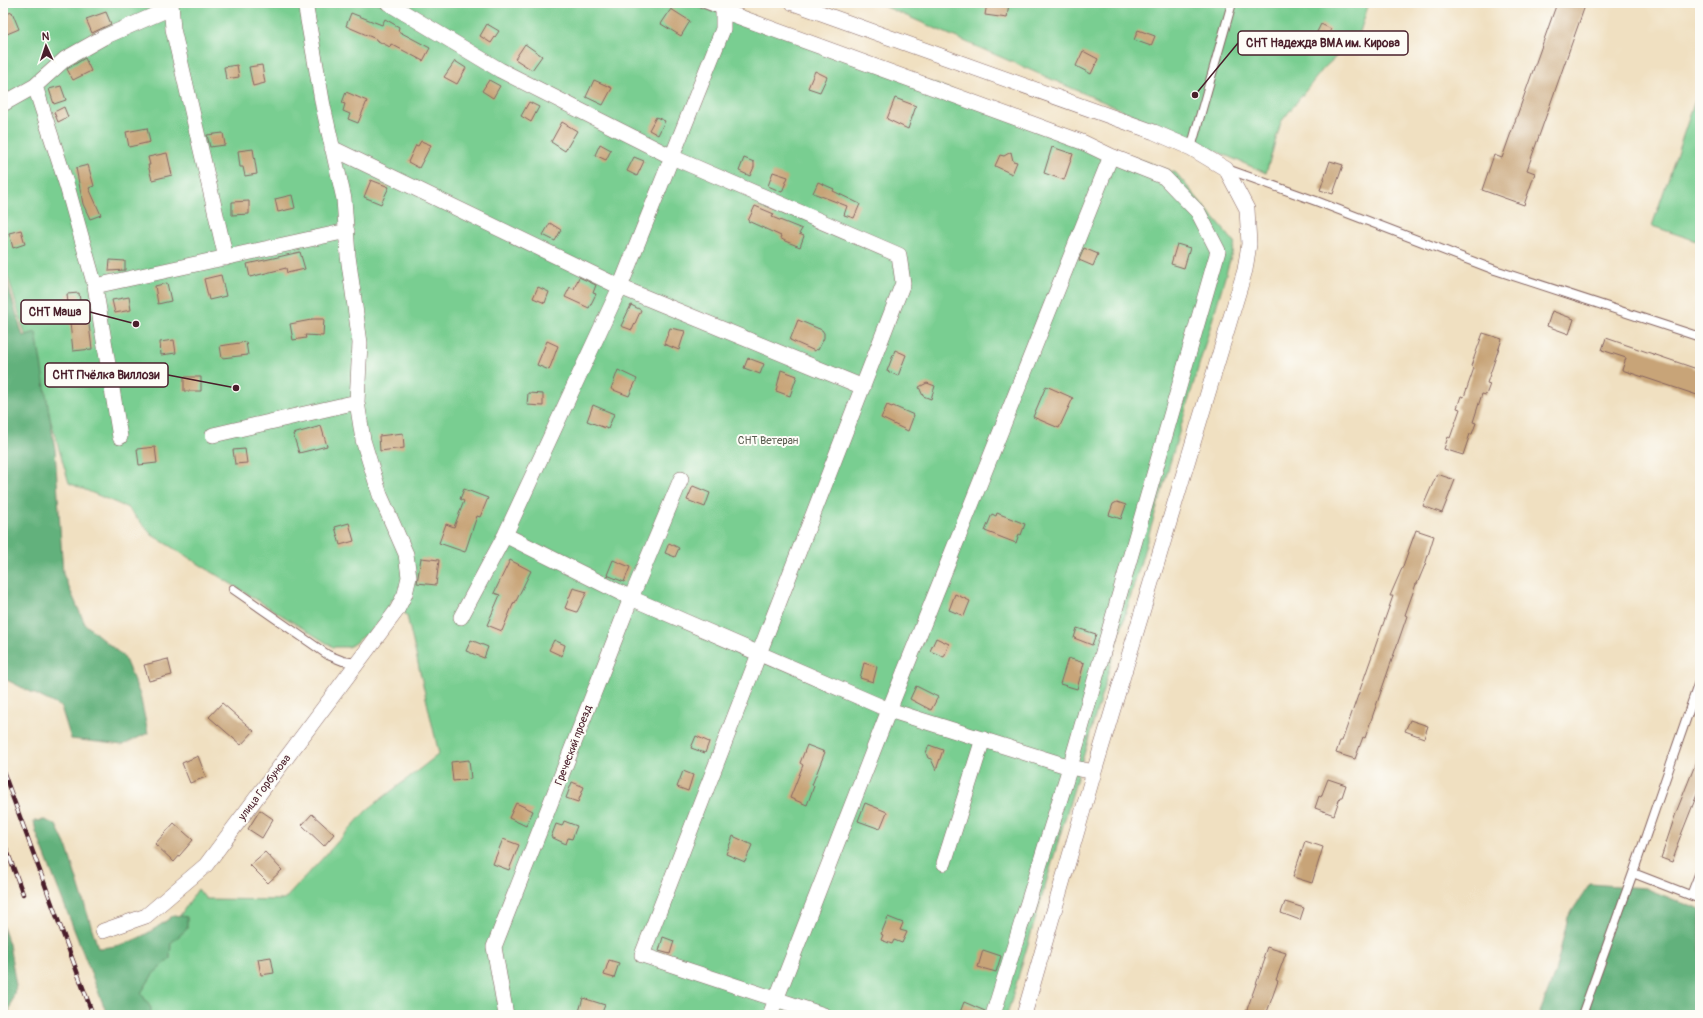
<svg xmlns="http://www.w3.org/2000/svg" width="1703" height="1018" viewBox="0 0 1703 1018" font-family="Pangolin,sans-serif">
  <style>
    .green { fill: #79ce91; stroke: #62765e }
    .forest { fill: #62b17b; stroke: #566853 }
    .building { fill: #c8a478 }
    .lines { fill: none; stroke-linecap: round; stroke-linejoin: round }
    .lane-casing { stroke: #846360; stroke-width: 10 }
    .street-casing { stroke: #846360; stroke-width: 16 }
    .lane { stroke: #fff; stroke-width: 8 }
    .street { stroke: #fff; stroke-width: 15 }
    .rail-casing { stroke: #4a1f2b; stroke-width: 4.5 }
    .rail { stroke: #fdfcf7; stroke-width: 3; stroke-dasharray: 9; stroke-linecap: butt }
    .labels { text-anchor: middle; stroke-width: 4; stroke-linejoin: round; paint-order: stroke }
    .park-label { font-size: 11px; fill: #5a5c4f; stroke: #fdfcf7 }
    .street-label { font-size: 11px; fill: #4a1f2b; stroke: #fdfcf7 }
    .leader { fill: none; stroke: #4a1f2b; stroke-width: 1.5 }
    .callout-dot { fill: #4a1f2b; stroke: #fdfcf7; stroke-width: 1.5 }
    .callout { fill: #fdfcf7; stroke: #4a1f2b; stroke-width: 1.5 }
    .callout-label { font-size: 12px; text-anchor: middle; font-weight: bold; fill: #4a1f2b }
  </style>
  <rect width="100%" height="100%" fill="#fdfcf7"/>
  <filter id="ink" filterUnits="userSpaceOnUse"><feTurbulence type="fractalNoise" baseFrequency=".025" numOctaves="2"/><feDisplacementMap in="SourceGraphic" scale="8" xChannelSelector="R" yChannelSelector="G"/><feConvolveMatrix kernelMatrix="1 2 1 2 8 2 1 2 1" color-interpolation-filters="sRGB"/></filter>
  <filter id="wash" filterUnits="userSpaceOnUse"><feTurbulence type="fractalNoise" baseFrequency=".012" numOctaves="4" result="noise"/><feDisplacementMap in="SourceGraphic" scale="16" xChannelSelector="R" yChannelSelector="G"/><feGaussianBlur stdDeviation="0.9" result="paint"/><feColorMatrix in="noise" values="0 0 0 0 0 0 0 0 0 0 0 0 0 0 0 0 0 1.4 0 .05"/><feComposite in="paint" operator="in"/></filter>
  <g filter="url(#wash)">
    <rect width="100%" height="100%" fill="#f0e0c1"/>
    <!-- green -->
    <path class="green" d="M 3,3 L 716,3 L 1176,173 L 1235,243 L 1007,1015 L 137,1015 L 125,997 L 198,889 L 206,899 L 284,900 L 367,810 L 439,754 L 407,616 L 392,599 L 385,617 L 367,634 L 349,647 L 333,647 L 152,535 L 128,508 L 69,483 L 3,260 Z
      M 877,3 L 1369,3 L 1359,35 L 1323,69 L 1281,122 L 1266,173 Z
      M 1700,86 L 1700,242 L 1652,226 Z"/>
    <!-- forest -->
    <path class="forest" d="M 3,268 L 23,336 L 36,332 L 55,449 L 63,574 L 85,624 L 124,657 L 140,695 L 148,733 L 123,745 L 71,739 L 61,707 L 3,678 Z
      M 45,820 L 56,825 L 67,848 L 98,948 C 129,947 150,933 174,915 L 187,917 L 187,929 L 171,943 L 170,959 L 153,974 L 141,993 L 151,1008 L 151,1015 L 109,1015 L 107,1014 L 36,832 L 34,821 Z
      M 1590,884 L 1645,888 L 1700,910 L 1700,1015 L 1539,1015 L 1555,973 L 1568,917 Z
      M 3,927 L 9,944 L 16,986 L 8,1015 L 3,1015 Z"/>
    <g id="blocks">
      <!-- building -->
      <path class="building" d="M 987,3 L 1009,3 L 1007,18 L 985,15 Z
        M 1557,3 L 1586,3 L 1527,170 L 1535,173 L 1524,205 L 1482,190 L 1494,155 L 1502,158 Z
        M 671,9 L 690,21 L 681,36 L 661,24 Z
        M 12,12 L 19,29 L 7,34 L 5,28 L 3,29 L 3,15 Z
        M 106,12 L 111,24 L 92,33 L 86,19 Z
        M 351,13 L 382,25 L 385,19 L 399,27 L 398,31 L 430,48 L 423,61 L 391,44 L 390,47 L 376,40 L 376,39 L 346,26 Z
        M 487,24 L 499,31 L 491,43 L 480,36 Z
        M 1321,24 L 1331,29 L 1324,43 L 1314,38 Z
        M 1138,30 L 1155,36 L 1151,46 L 1134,40 Z
        M 525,44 L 542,56 L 532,70 L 515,59 Z
        M 1083,51 L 1098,59 L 1091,74 L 1076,66 Z
        M 85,58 L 91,71 L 73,80 L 67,69 Z
        M 455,61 L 466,68 L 457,84 L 444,77 Z
        M 237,65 L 239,77 L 226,79 L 224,67 Z
        M 262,65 L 265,83 L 253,86 L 249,67 Z
        M 815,71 L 827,77 L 820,92 L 808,88 Z
        M 489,80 L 500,86 L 493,98 L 482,91 Z
        M 594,80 L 612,88 L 603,105 L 586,97 Z
        M 61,86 L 66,100 L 54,104 L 49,89 Z
        M 346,92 L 367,101 L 358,123 L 348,119 L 350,114 L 343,111 L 345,104 L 342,103 Z
        M 895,98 L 916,106 L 908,129 L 887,119 Z
        M 529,102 L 539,107 L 531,122 L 521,116 Z
        M 64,107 L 68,117 L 58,122 L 54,112 Z
        M 656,117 L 665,121 L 658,135 L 649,130 Z
        M 562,122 L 577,131 L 565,151 L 551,142 Z
        M 147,128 L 150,142 L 129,147 L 126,132 Z
        M 223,133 L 225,145 L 210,147 L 207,135 Z
        M 421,141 L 431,145 L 419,168 L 408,162 L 416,145 L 418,146 Z
        M 600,144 L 611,150 L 606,160 L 595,155 Z
        M 1052,147 L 1073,154 L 1064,180 L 1044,173 Z
        M 253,149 L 257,174 L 245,176 L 243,167 L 240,167 L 238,151 Z
        M 1011,152 L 1013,161 L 1017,162 L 1012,174 L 995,166 L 1000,155 L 1004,156 Z
        M 167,153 L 172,175 L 152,180 L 148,165 L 150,165 L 148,157 Z
        M 634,157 L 644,161 L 637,176 L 627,171 Z
        M 744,158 L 754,162 L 754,167 L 750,176 L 739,171 Z
        M 1330,161 L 1343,165 L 1333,194 L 1320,190 Z
        M 88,165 L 94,186 L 89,188 L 101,215 L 90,219 L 83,204 L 76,168 Z
        M 773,172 L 788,177 L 782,192 L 768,186 Z
        M 371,180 L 389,187 L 381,204 L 364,197 Z
        M 818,182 L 834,189 L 833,191 L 860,204 L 854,218 L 844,215 L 847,206 L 813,193 Z
        M 292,195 L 295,208 L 278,212 L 275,199 Z
        M 249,201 L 249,214 L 232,215 L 232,202 Z
        M 755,206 L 774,214 L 772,217 L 802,229 L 799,234 L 804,236 L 800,247 L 785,241 L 780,238 L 781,236 L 748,221 Z
        M 550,223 L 561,230 L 555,241 L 543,235 Z
        M 21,230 L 25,244 L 13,248 L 9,233 Z
        M 1177,244 L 1190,248 L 1184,268 L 1171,264 Z
        M 1084,248 L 1098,254 L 1093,266 L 1079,260 Z
        M 300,252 L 305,269 L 287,273 L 286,268 L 250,277 L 247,264 Z
        M 110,260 L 125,261 L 125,270 L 109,271 Z
        M 221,275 L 226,296 L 209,300 L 204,279 Z
        M 579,277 L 596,285 L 593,293 L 596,294 L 589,308 L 565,297 L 570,287 L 574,289 Z
        M 167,283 L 171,301 L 158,304 L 155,286 Z
        M 538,287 L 549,292 L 545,303 L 533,298 Z
        M 79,293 L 82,317 L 88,317 L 92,349 L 73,351 L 67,294 Z
        M 129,297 L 131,310 L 115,313 L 112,300 Z
        M 631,305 L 641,310 L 632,330 L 621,326 Z
        M 1552,311 L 1574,319 L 1569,334 L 1547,326 Z
        M 311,319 L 324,319 L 323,336 L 305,335 L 306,338 L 293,340 L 290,324 L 311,320 Z
        M 798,320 L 822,330 L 824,333 L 824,338 L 818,350 L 816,349 L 815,351 L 790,340 Z
        M 670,328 L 685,331 L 679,350 L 664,344 Z
        M 1483,333 L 1502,339 L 1487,383 L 1490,384 L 1486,395 L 1482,394 L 1473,422 L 1476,423 L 1472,434 L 1470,434 L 1463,455 L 1444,449 L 1448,437 L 1450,438 L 1460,409 L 1457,408 L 1461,396 L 1464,397 L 1474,368 L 1471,366 Z
        M 1606,338 L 1700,370 L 1700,396 L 1622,370 L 1626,358 L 1602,350 Z
        M 174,340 L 176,353 L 161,355 L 160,342 Z
        M 547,341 L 558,346 L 549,370 L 537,365 Z
        M 246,342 L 248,355 L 222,358 L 220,346 Z
        M 895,350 L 906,355 L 898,376 L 887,371 Z
        M 748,358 L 764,364 L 760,374 L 744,368 Z
        M 618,370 L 637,379 L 629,396 L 611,389 Z
        M 781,370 L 797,376 L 790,396 L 776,391 Z
        M 184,377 L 201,377 L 201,391 L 184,391 Z
        M 927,383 L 935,386 L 931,399 L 923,396 L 919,387 Z
        M 1046,386 L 1073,398 L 1059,428 L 1033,417 Z
        M 528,393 L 543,394 L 543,406 L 527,405 Z
        M 593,405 L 614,414 L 608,429 L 587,421 Z
        M 887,405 L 892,407 L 893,406 L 914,415 L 908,431 L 881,418 Z
        M 321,426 L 327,446 L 299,453 L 293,434 Z
        M 403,433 L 404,448 L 380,451 L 379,436 Z
        M 155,447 L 157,463 L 139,465 L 137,449 Z
        M 245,449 L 247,463 L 235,464 L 233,450 Z
        M 1437,474 L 1455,480 L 1442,513 L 1423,506 Z
        M 693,486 L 710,493 L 705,507 L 687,500 Z
        M 464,489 L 488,498 L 480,517 L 477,516 L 465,552 L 439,543 L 446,524 L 454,527 L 464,501 L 460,499 Z
        M 1117,502 L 1126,505 L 1121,519 L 1109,515 L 1113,504 Z
        M 997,513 L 1025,524 L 1021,535 L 1019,534 L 1016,543 L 985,531 L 992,514 L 996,516 Z
        M 349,523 L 354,541 L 340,545 L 335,527 Z
        M 1416,530 L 1434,536 L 1425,565 L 1417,584 L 1416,584 L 1405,615 L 1407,616 L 1365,738 L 1363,737 L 1355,759 L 1336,753 L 1340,741 L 1342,741 L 1393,596 L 1390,596 L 1403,566 Z
        M 669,543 L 679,548 L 675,557 L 665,553 Z
        M 421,558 L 439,560 L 436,585 L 417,583 Z
        M 510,560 L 531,571 L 515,603 L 514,602 L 502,631 L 487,625 L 500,595 L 494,593 Z
        M 613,560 L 630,567 L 624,582 L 607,575 Z
        M 573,588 L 587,592 L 577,612 L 565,608 Z
        M 955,594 L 970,601 L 964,616 L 949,610 Z
        M 1077,628 L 1096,634 L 1092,645 L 1074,638 Z
        M 936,638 L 949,644 L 944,657 L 930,651 Z
        M 471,640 L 488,647 L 484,658 L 466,651 Z
        M 554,640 L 565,645 L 562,656 L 549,650 Z
        M 1068,658 L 1084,663 L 1077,689 L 1060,684 Z
        M 168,659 L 172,675 L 149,681 L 144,665 Z
        M 864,663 L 877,667 L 873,682 L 860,678 Z
        M 916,686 L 938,697 L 931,710 L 910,699 Z
        M 222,703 L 254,731 L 241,745 L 209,717 Z
        M 1410,720 L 1428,726 L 1424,738 L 1405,731 Z
        M 696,736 L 709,742 L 705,753 L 691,748 Z
        M 807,745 L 825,752 L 812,785 L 814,786 L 807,805 L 790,798 L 803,765 L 800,763 Z
        M 929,745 L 943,750 L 936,770 L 931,759 L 928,758 L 926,753 Z
        M 1699,755 L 1700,755 L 1700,787 L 1677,845 L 1678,846 L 1672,862 L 1661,858 L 1677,810 Z
        M 198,756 L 206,777 L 190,783 L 182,763 Z
        M 469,760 L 471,779 L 453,781 L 451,762 Z
        M 683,771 L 693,775 L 688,791 L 677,787 Z
        M 1328,779 L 1346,785 L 1342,797 L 1340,797 L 1334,815 L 1315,808 L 1319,796 L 1321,797 Z
        M 572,782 L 584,787 L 578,802 L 566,798 Z
        M 516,803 L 533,811 L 526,826 L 509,818 Z
        M 865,803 L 887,812 L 880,829 L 858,821 Z
        M 260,810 L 273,819 L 262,838 L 248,829 Z
        M 312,814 L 334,834 L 324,846 L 302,825 Z
        M 564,821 L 577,826 L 572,839 L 568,838 L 566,844 L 551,837 L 556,824 L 562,826 Z
        M 174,823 L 193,840 L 174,862 L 155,844 Z
        M 733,836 L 752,845 L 745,862 L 726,854 Z
        M 503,839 L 519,845 L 509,870 L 493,864 Z
        M 1305,841 L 1323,847 L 1312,883 L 1293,877 Z
        M 265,852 L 282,870 L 268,883 L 250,865 Z
        M 1285,902 L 1304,908 L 1300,920 L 1281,913 Z
        M 888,917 L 903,923 L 900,930 L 907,932 L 902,943 L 894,940 L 892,944 L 881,940 L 883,935 L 881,934 Z
        M 663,937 L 674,941 L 670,954 L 659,951 Z
        M 1267,947 L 1286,953 L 1276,980 L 1278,981 L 1266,1015 L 1245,1015 L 1265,959 L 1263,958 Z
        M 983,950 L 1001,956 L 996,972 L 978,967 Z
        M 271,957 L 274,973 L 261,975 L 258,959 Z
        M 609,960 L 619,963 L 614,978 L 604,975 Z
        M 583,998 L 605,1005 L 601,1015 L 578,1015 Z
        M 964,1002 L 985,1011 L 984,1015 L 959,1015 Z"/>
    </g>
  </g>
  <g filter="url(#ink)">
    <use href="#blocks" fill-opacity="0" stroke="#846360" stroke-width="1"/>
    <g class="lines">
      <defs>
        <path id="lane" d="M 702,3 L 723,11
          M 1191,148 L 1232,3
          M 1227,169 L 1316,201 L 1495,270 L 1700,337
          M 233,589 L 328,655 L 343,661 L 357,663
          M 1633,873 L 1700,899
          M 1691,895 L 1700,872
          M 1582,1015 L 1633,873 L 1700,679"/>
        <path id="street" d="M 171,3 L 173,29 L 226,258
          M 388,3 L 500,70 L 672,157 L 899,255 L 903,283 L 642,955 L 824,1015
          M 793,3 L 1154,132 L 1191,148 L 1226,169 L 1247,209 L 1249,244 L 1245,270 L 1094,772 L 1024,1015
          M 723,11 L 1082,142 L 1111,156 L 1164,177 L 1198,212 L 1218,251 L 1070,767 L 993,1015
          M 35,86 L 67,186 L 95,286 L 120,437
          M 3,104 L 35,86 L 65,59 L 104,37 L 171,8
          M 332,148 L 620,287 L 863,387
          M 95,286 L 347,231
          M 213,435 L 357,402
          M 505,535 L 631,598 L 889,710 L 1070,767 L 1094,772
          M 461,617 L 505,535 L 620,287 L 723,29 L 723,3
          M 944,863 L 983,739
          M 103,931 L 146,916 L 206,865 L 397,610 L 405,594 L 409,577 L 406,554 L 380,495 L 363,440 L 357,402 L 360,343 L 348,256 L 344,199 L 323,106 L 305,3
          M 506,1015 L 494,947 L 631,598 L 681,479
          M 770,1015 L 889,710 L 1111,156"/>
      </defs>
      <!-- lane casing -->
      <use href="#lane" class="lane-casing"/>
      <!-- street casing -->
      <use href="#street" class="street-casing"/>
      <!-- lane -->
      <use href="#lane" class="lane"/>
      <!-- street -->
      <use href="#street" class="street"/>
      <defs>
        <path id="rail" d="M 3,771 L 93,1015
          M 3,840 L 23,894"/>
      </defs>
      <!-- rail casing -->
      <use href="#rail" class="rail-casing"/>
      <!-- rail -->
      <use href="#rail" class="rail"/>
    </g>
  </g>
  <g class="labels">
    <!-- park labels -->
    <g class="park-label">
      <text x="768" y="444">СНТ Ветеран</text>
    </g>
    <!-- street labels -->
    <g class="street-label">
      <text transform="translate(573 745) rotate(-69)" y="4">Греческий проезд</text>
      <text transform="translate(264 787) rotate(-53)" y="4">улица Горбунова</text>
    </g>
  </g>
  <!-- callouts -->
  <path class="leader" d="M1195 95L1238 43M136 324L90 312M236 388L168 375"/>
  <g class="callout-dot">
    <circle cx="1195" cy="95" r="4"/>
    <circle cx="136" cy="324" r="4"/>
    <circle cx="236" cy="388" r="4"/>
  </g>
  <g class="callout">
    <rect x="1238" y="31" width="170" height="24" rx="4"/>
    <rect x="21" y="300" width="69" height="24" rx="4"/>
    <rect x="45" y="363" width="123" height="24" rx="4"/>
  </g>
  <g class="callout-label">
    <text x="1323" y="47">СНТ Надежда ВМА им. Кирова</text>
    <text x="55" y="316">СНТ Маша</text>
    <text x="106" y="379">СНТ Пчёлка Виллози</text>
  </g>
  <!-- margin -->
  <rect width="1703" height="1018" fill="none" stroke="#fdfcf7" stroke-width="16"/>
  <!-- north arrow -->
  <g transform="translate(46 46) rotate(357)" stroke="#fdfcf7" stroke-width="3" paint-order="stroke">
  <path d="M0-3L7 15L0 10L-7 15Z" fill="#4a1f2b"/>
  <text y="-6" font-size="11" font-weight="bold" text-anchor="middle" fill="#4a1f2b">N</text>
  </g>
</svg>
